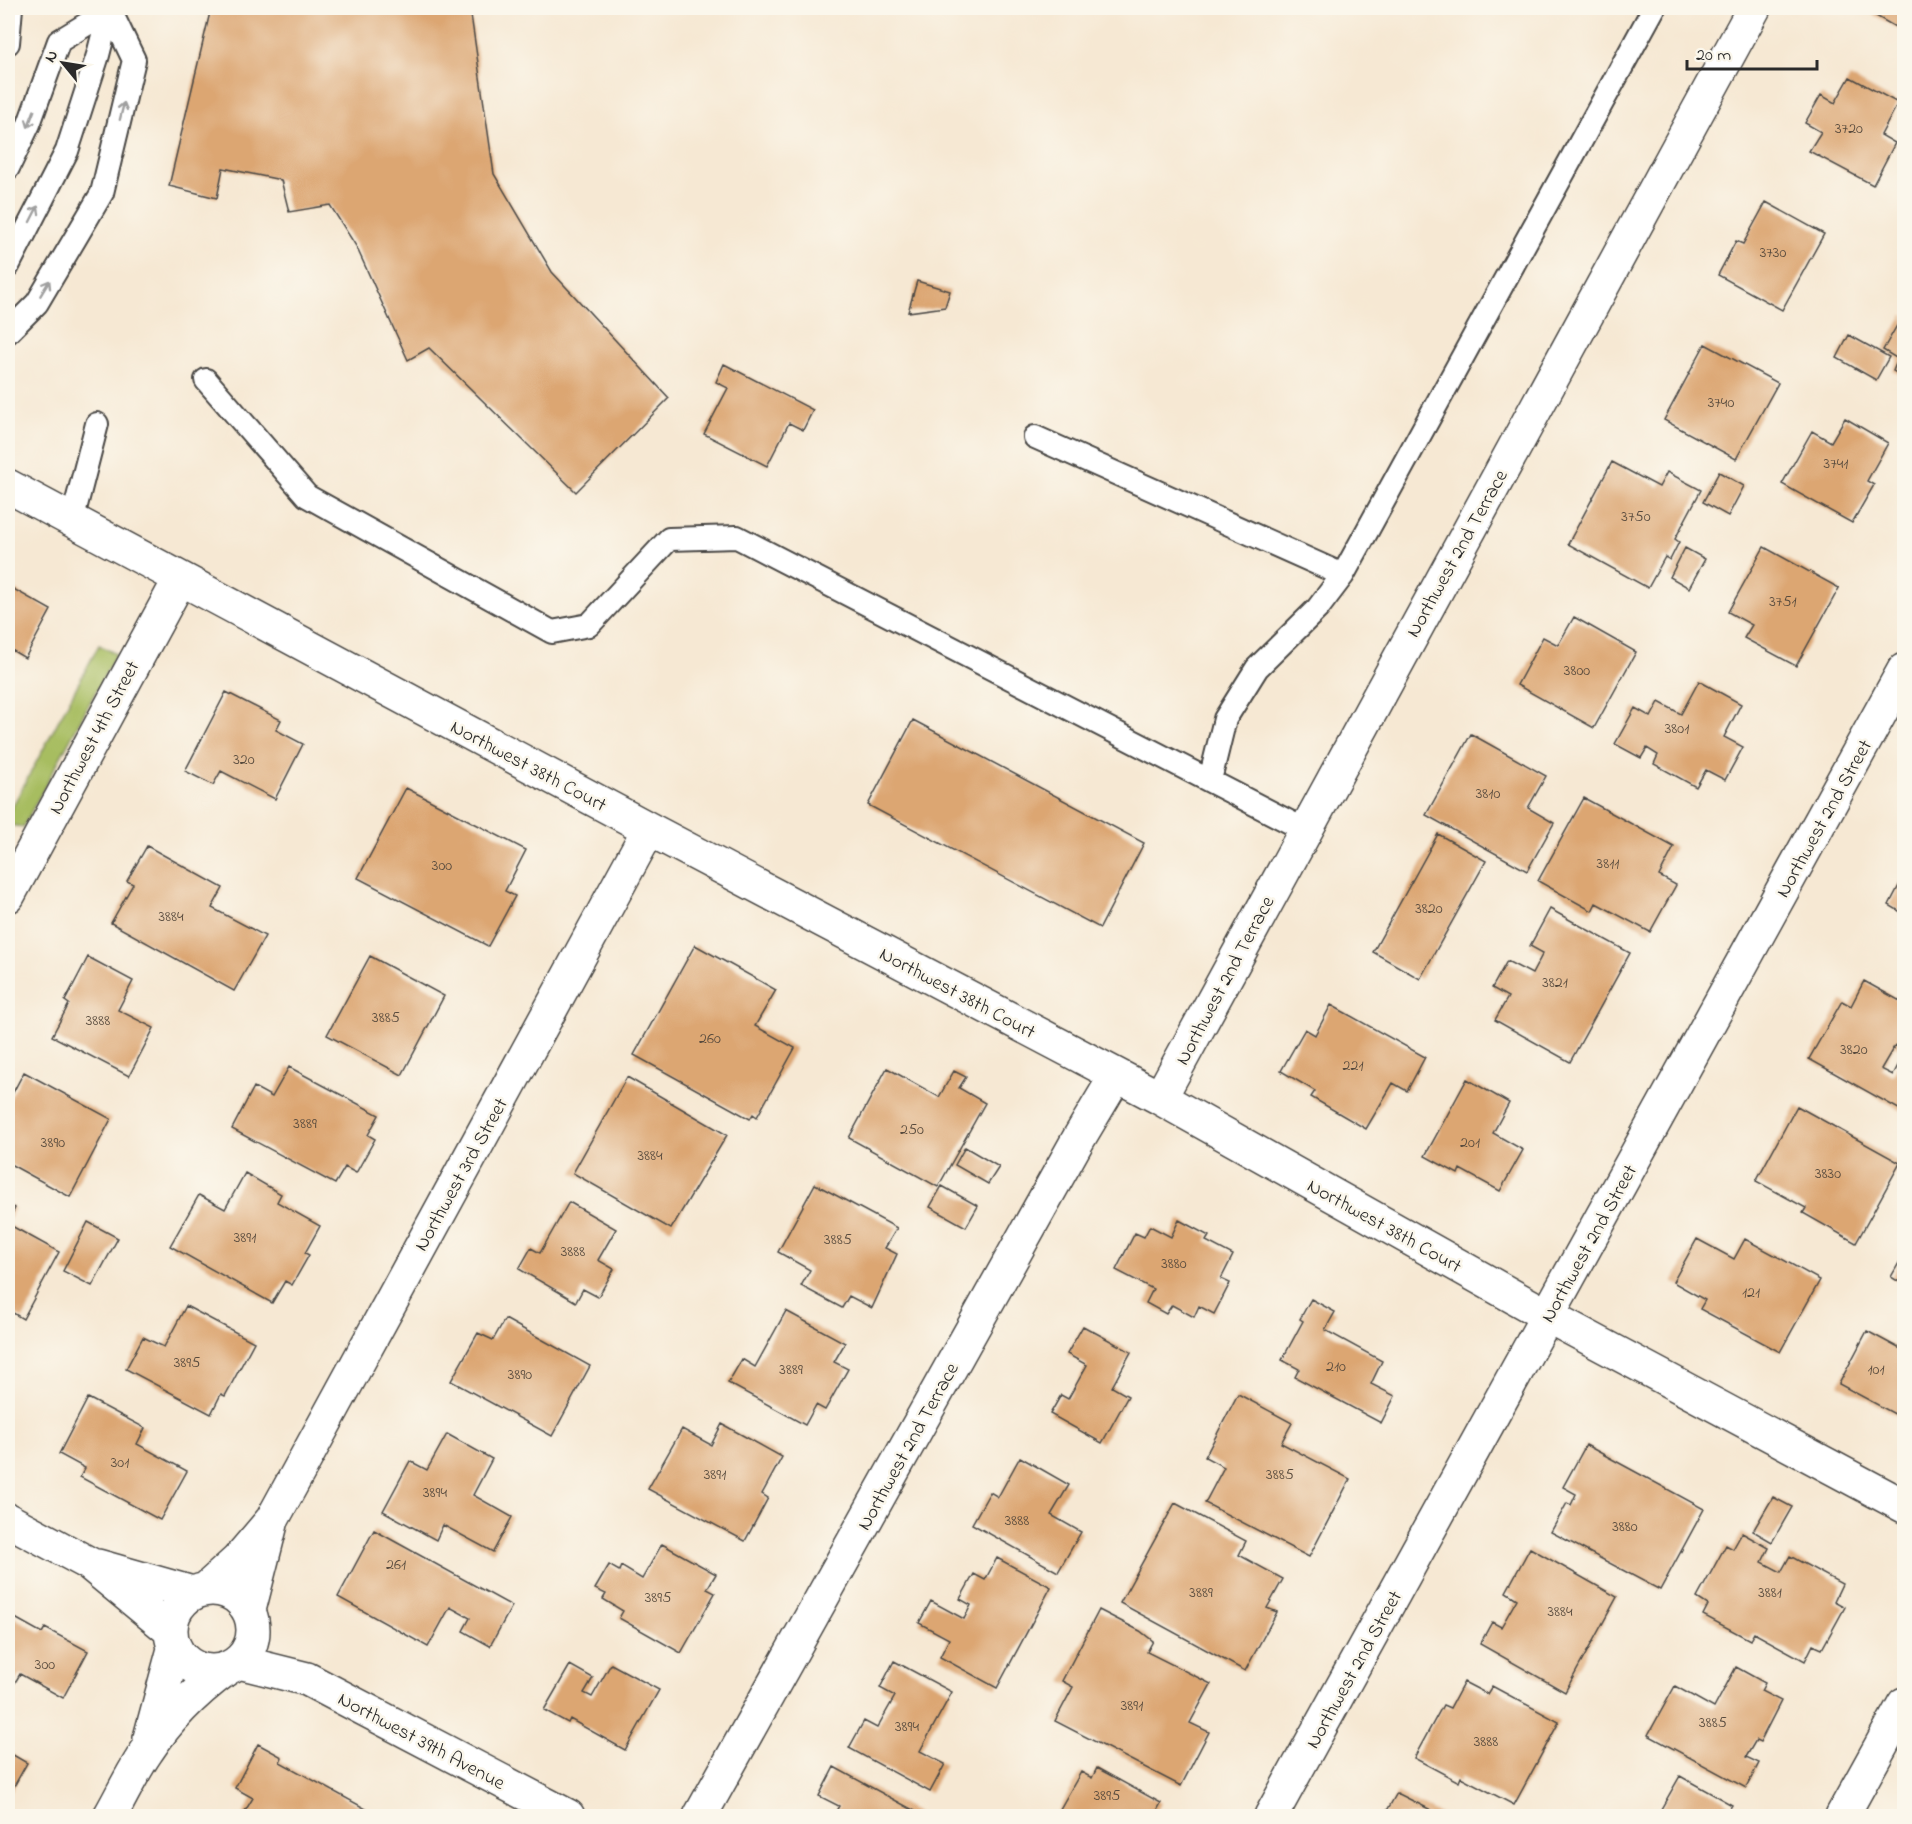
<svg xmlns="http://www.w3.org/2000/svg" width="1912" height="1824" viewBox="0 0 1912 1824" font-family="'Indie Flower',sans-serif">
  <style>
    .green { fill: #a7bd61; stroke: #697446; stroke-width: 1.5 }
    .building { fill: #dca672 }
    .lines { fill: none; stroke-linecap: round; stroke-linejoin: round }
    .lane-casing { stroke: #494744; stroke-width: 26 }
    .street-casing { stroke: #494744; stroke-width: 36 }
    .lane { stroke: #fff; stroke-width: 22 }
    .street { stroke: #fff; stroke-width: 33 }
    .oneway { stroke: #a0a0a0 }
    .labels { text-anchor: middle; stroke-width: 5; stroke-linejoin: round; paint-order: stroke }
    .number-label { font-size: 16px; fill: #574a3d }
    .street-label { font-size: 20px; fill: #2b2b2b; stroke: #fbf7ec }
  </style>
  <rect width="100%" height="100%" fill="#fbf7ec"/>
  <filter id="ink" filterUnits="userSpaceOnUse"><feTurbulence type="fractalNoise" baseFrequency=".0167" numOctaves="2"/><feDisplacementMap in="SourceGraphic" scale="12" xChannelSelector="R" yChannelSelector="G"/><feConvolveMatrix kernelMatrix="1 2 1 2 8 2 1 2 1" color-interpolation-filters="sRGB"/></filter>
  <filter id="wash" filterUnits="userSpaceOnUse"><feTurbulence type="fractalNoise" baseFrequency=".008" numOctaves="4" result="noise"/><feDisplacementMap in="SourceGraphic" scale="24" xChannelSelector="R" yChannelSelector="G"/><feGaussianBlur stdDeviation="1.35" result="paint"/><feColorMatrix in="noise" values="0 0 0 0 0 0 0 0 0 0 0 0 0 0 0 0 0 1.4 0 .05"/><feComposite in="paint" operator="in"/></filter>
  <g filter="url(#wash)">
    <rect width="100%" height="100%" fill="#f6e8d3"/>
    <!-- green -->
    <path class="green" d="M 99,645 L 116,654 L 23,827 L 9,825 L 8,815 Z"/>
    <g id="blocks">
      <!-- building -->
      <path class="building" d="M 211,8 L 470,8 L 494,174 L 552,272 L 669,398 L 576,492 L 429,348 L 408,360 L 356,246 L 330,205 L 289,212 L 281,180 L 223,168 L 217,198 L 169,186 Z
        M 1862,8 L 1904,8 L 1904,32 Z
        M 1850,77 L 1898,103 L 1881,135 L 1895,143 L 1873,185 L 1809,151 L 1821,132 L 1805,123 L 1821,95 L 1835,103 Z
        M 1766,202 L 1824,234 L 1782,310 L 1718,275 L 1736,241 L 1743,244 Z
        M 917,281 L 950,291 L 945,307 L 908,312 Z
        M 1903,315 L 1904,316 L 1904,377 L 1893,371 L 1898,359 L 1883,350 Z
        M 1849,335 L 1889,357 L 1876,380 L 1837,358 Z
        M 1705,344 L 1778,383 L 1736,459 L 1664,420 Z
        M 724,364 L 813,410 L 803,430 L 789,423 L 767,466 L 704,434 L 728,388 L 716,382 Z
        M 1845,418 L 1888,443 L 1867,481 L 1874,485 L 1852,523 L 1782,484 L 1812,431 L 1831,442 Z
        M 1612,462 L 1659,487 L 1667,472 L 1701,490 L 1675,539 L 1679,542 L 1670,560 L 1665,557 L 1648,588 L 1568,544 Z
        M 1719,472 L 1744,486 L 1728,516 L 1703,502 Z
        M 1764,547 L 1839,588 L 1796,666 L 1744,638 L 1752,625 L 1728,612 Z
        M 1685,548 L 1705,559 L 1689,588 L 1670,577 Z
        M 8,578 L 11,580 L 8,586 L 51,610 L 25,658 L 8,648 Z
        M 1574,617 L 1636,652 L 1594,728 L 1517,685 L 1543,637 L 1558,645 Z
        M 1699,681 L 1741,704 L 1724,737 L 1743,747 L 1725,780 L 1706,770 L 1696,787 L 1654,764 L 1658,755 L 1647,748 L 1641,758 L 1615,744 L 1635,708 L 1651,717 L 1659,702 L 1681,714 Z
        M 226,692 L 281,720 L 276,730 L 303,744 L 275,799 L 221,771 L 213,785 L 185,771 Z
        M 913,720 L 1144,843 L 1100,928 L 868,805 Z
        M 1471,734 L 1546,776 L 1528,808 L 1554,823 L 1527,871 L 1426,815 Z
        M 406,788 L 526,850 L 505,891 L 515,896 L 488,946 L 358,878 Z
        M 1584,798 L 1674,847 L 1659,876 L 1676,885 L 1650,932 L 1596,903 L 1592,911 L 1538,881 Z
        M 1438,834 L 1486,861 L 1420,979 L 1373,952 Z
        M 147,846 L 223,888 L 212,908 L 265,936 L 234,991 L 111,923 L 133,884 L 127,881 Z
        M 1904,876 L 1904,914 L 1889,905 Z
        M 1550,909 L 1630,953 L 1570,1062 L 1495,1020 L 1508,997 L 1492,988 L 1507,961 L 1532,974 L 1543,953 L 1530,946 Z
        M 695,945 L 776,990 L 755,1026 L 795,1048 L 757,1117 L 753,1114 L 750,1119 L 634,1055 Z
        M 370,956 L 444,996 L 402,1075 L 327,1035 Z
        M 88,957 L 133,981 L 118,1010 L 154,1028 L 129,1076 L 52,1036 L 69,1004 L 65,1001 Z
        M 1864,981 L 1900,1001 L 1904,992 L 1904,1051 L 1895,1045 L 1881,1069 L 1893,1075 L 1902,1058 L 1904,1060 L 1904,1112 L 1809,1059 L 1842,1001 L 1851,1006 Z
        M 1331,1005 L 1425,1057 L 1407,1091 L 1393,1083 L 1366,1129 L 1311,1097 L 1315,1091 L 1281,1071 L 1305,1029 L 1315,1035 Z
        M 289,1067 L 379,1115 L 368,1135 L 375,1139 L 356,1173 L 345,1167 L 335,1184 L 232,1129 L 254,1087 L 272,1097 Z
        M 887,1068 L 939,1097 L 954,1071 L 966,1077 L 959,1088 L 985,1103 L 938,1187 L 849,1138 Z
        M 24,1072 L 111,1119 L 70,1197 L 8,1163 L 8,1102 Z
        M 627,1077 L 727,1135 L 671,1229 L 573,1173 Z
        M 1467,1079 L 1509,1103 L 1493,1133 L 1523,1150 L 1500,1191 L 1460,1169 L 1458,1174 L 1425,1156 Z
        M 1797,1106 L 1900,1163 L 1856,1243 L 1803,1213 L 1806,1208 L 1756,1181 Z
        M 965,1147 L 999,1167 L 988,1184 L 955,1165 Z
        M 245,1173 L 281,1194 L 277,1202 L 320,1226 L 305,1253 L 309,1255 L 292,1285 L 285,1281 L 272,1303 L 170,1246 L 199,1195 L 225,1209 Z
        M 815,1184 L 897,1228 L 885,1248 L 897,1254 L 872,1308 L 849,1296 L 842,1308 L 801,1286 L 810,1270 L 778,1252 Z
        M 942,1186 L 978,1206 L 966,1227 L 930,1207 Z
        M 569,1202 L 616,1229 L 598,1260 L 614,1269 L 598,1297 L 583,1289 L 576,1302 L 519,1269 L 531,1248 L 540,1253 Z
        M 8,1204 L 15,1208 L 8,1222 Z
        M 1179,1220 L 1209,1236 L 1206,1241 L 1233,1255 L 1221,1279 L 1230,1283 L 1214,1314 L 1199,1306 L 1194,1317 L 1172,1305 L 1166,1314 L 1146,1303 L 1153,1289 L 1116,1270 L 1135,1233 L 1144,1237 L 1150,1226 L 1171,1237 Z
        M 88,1222 L 118,1238 L 92,1286 L 63,1271 Z
        M 8,1224 L 59,1252 L 23,1319 L 8,1310 Z
        M 1697,1239 L 1734,1259 L 1745,1239 L 1820,1280 L 1780,1352 L 1700,1309 L 1705,1300 L 1673,1282 Z
        M 1904,1254 L 1904,1285 L 1891,1277 Z
        M 1311,1299 L 1335,1312 L 1325,1330 L 1382,1361 L 1371,1384 L 1395,1396 L 1381,1423 L 1295,1377 L 1299,1369 L 1282,1360 L 1303,1321 L 1300,1319 Z
        M 186,1306 L 254,1342 L 225,1396 L 221,1394 L 211,1414 L 126,1369 L 143,1337 L 164,1347 Z
        M 786,1311 L 845,1343 L 834,1362 L 848,1369 L 825,1410 L 816,1405 L 805,1425 L 728,1383 L 742,1359 L 755,1367 Z
        M 505,1319 L 590,1366 L 552,1436 L 451,1381 L 478,1333 L 493,1340 Z
        M 1083,1326 L 1131,1352 L 1112,1387 L 1128,1396 L 1102,1443 L 1050,1414 L 1061,1395 L 1068,1399 L 1087,1365 L 1067,1354 Z
        M 1867,1331 L 1904,1351 L 1904,1419 L 1839,1384 Z
        M 1238,1394 L 1292,1423 L 1281,1443 L 1350,1479 L 1309,1557 L 1205,1503 L 1224,1467 L 1205,1457 Z
        M 88,1398 L 145,1428 L 137,1444 L 187,1471 L 160,1520 L 80,1477 L 85,1468 L 59,1454 Z
        M 722,1424 L 782,1457 L 762,1494 L 768,1498 L 745,1541 L 648,1489 L 682,1429 L 711,1445 Z
        M 447,1434 L 492,1459 L 473,1495 L 512,1517 L 493,1552 L 443,1525 L 436,1540 L 383,1511 L 410,1461 L 427,1470 Z
        M 1586,1445 L 1704,1509 L 1660,1590 L 1551,1532 L 1567,1503 L 1571,1505 L 1576,1494 L 1563,1487 Z
        M 1020,1457 L 1069,1485 L 1051,1515 L 1081,1532 L 1058,1572 L 972,1524 L 990,1492 L 998,1497 Z
        M 1773,1497 L 1792,1507 L 1772,1542 L 1753,1531 Z
        M 1175,1503 L 1246,1541 L 1239,1555 L 1283,1579 L 1267,1608 L 1277,1612 L 1245,1671 L 1120,1603 Z
        M 374,1530 L 512,1606 L 490,1646 L 463,1631 L 470,1618 L 450,1607 L 428,1647 L 338,1597 Z
        M 1742,1533 L 1769,1548 L 1762,1562 L 1781,1572 L 1790,1556 L 1842,1584 L 1834,1601 L 1845,1607 L 1822,1649 L 1813,1645 L 1805,1661 L 1754,1633 L 1750,1640 L 1703,1615 L 1708,1605 L 1697,1598 L 1726,1545 L 1733,1549 Z
        M 662,1544 L 716,1574 L 707,1589 L 715,1593 L 681,1653 L 619,1618 L 623,1611 L 603,1599 L 606,1594 L 595,1589 L 609,1565 L 619,1571 L 621,1566 L 642,1579 Z
        M 1530,1548 L 1617,1597 L 1565,1692 L 1480,1644 L 1492,1622 L 1501,1627 L 1517,1599 L 1506,1592 Z
        M 997,1558 L 1051,1587 L 997,1688 L 940,1657 L 949,1639 L 919,1623 L 931,1601 L 964,1619 L 971,1605 L 960,1599 L 974,1574 L 985,1580 Z
        M 1099,1610 L 1140,1631 L 1153,1641 L 1147,1652 L 1211,1684 L 1190,1723 L 1209,1732 L 1181,1786 L 1055,1721 L 1073,1687 L 1062,1681 Z
        M 8,1614 L 42,1633 L 45,1628 L 88,1651 L 63,1698 L 20,1674 L 13,1686 L 8,1683 Z
        M 894,1661 L 952,1692 L 920,1751 L 945,1764 L 930,1792 L 849,1748 L 864,1721 L 877,1728 L 895,1696 L 880,1688 Z
        M 611,1664 L 659,1690 L 625,1750 L 570,1719 L 568,1723 L 544,1710 L 570,1665 L 593,1678 L 584,1693 L 592,1697 Z
        M 1736,1667 L 1765,1683 L 1761,1691 L 1781,1701 L 1760,1742 L 1756,1740 L 1746,1757 L 1759,1763 L 1746,1788 L 1648,1735 L 1675,1686 L 1714,1708 Z
        M 1464,1682 L 1487,1694 L 1492,1686 L 1559,1722 L 1514,1805 L 1461,1777 L 1459,1782 L 1414,1758 L 1443,1705 L 1450,1708 Z
        M 258,1744 L 282,1757 L 280,1762 L 368,1810 L 365,1816 L 242,1816 L 253,1798 L 235,1788 Z
        M 8,1752 L 27,1763 L 8,1797 Z
        M 834,1767 L 924,1816 L 833,1816 L 839,1806 L 819,1796 Z
        M 1097,1768 L 1161,1803 L 1154,1816 L 1056,1816 L 1081,1772 L 1092,1778 Z
        M 1680,1776 L 1732,1805 L 1725,1816 L 1657,1816 Z
        M 1397,1793 L 1443,1816 L 1384,1816 Z"/>
    </g>
  </g>
  <g filter="url(#ink)">
    <use href="#blocks" fill-opacity="0" stroke="#494744" stroke-width="1.5"/>
    <g class="lines">
      <defs>
        <path id="lane" d="M 8,43 L 11,8
          M 8,168 L 29,124 L 59,41 L 110,10
          M 8,266 L 67,151 L 98,55 L 110,8
          M 8,332 L 37,303 L 102,193 L 134,60 L 110,10
          M 206,380 L 307,496 L 552,632 L 589,625 L 669,539 L 737,537 L 1305,830
          M 1035,437 L 1343,575
          M 72,521 L 97,424
          M 1210,780 L 1225,719 L 1257,668 L 1318,608 L 1343,575 L 1654,8"/>
        <path id="street" d="M 8,486 L 649,829 L 1160,1098 L 1548,1316 L 1904,1506
          M 8,896 L 180,579
          M 1160,1098 L 1754,8
          M 8,1520 L 90,1564 L 170,1630
          M 98,1566 L 193,1593
          M171 1630a41 41 0 1 1 82 0a41 41 0 1 1-82 0Z
          M 206,1589 L 238,1560 L 272,1520 L 649,829
          M 249,1610 L 271,1524
          M 239,1662 L 307,1679 L 568,1816
          M 150,1738 L 174,1649
          M 110,1816 C 122,1795 133,1771 147,1751 C 168,1719 195,1692 225,1670
          M 700,1816 L 1079,1138 L 1116,1076
          M 1271,1816 L 1904,670
          M 1842,1816 L 1904,1704"/>
      </defs>
      <!-- lane casing -->
      <use href="#lane" class="lane-casing"/>
      <!-- street casing -->
      <use href="#street" class="street-casing"/>
      <!-- lane -->
      <use href="#lane" class="lane"/>
      <!-- street -->
      <use href="#street" class="street"/>
    </g>
    <!-- one-way arrows -->
    <defs><path id="oneway-shaft" d="M-6 0H5M1.5-3L5.5 0L1.5 3" fill="none" stroke-width="1.6" stroke-linecap="round" stroke-linejoin="round" transform="scale(1.5)"/></defs>
    <g class="oneway">
      <use href="#oneway-shaft" transform="translate(122 111) rotate(-76)"/>
      <use href="#oneway-shaft" transform="translate(31 119) rotate(111)"/>
      <use href="#oneway-shaft" transform="translate(34 214) rotate(-63)"/>
      <use href="#oneway-shaft" transform="translate(45 288) rotate(-59)"/>
    </g>
  </g>
  <g class="labels">
    <!-- number labels -->
    <g class="number-label">
      <text x="1849" y="133">3720</text>
      <text x="1773" y="257">3730</text>
      <text x="1721" y="407">3740</text>
      <text x="1836" y="468">3741</text>
      <text x="1636" y="521">3750</text>
      <text x="1783" y="606">3751</text>
      <text x="1577" y="675">3800</text>
      <text x="1677" y="733">3801</text>
      <text x="244" y="764">320</text>
      <text x="1488" y="798">3810</text>
      <text x="1608" y="868">3811</text>
      <text x="442" y="870">300</text>
      <text x="1429" y="913">3820</text>
      <text x="171" y="921">3884</text>
      <text x="1555" y="987">3821</text>
      <text x="386" y="1022">3885</text>
      <text x="98" y="1025">3888</text>
      <text x="710" y="1043">260</text>
      <text x="1854" y="1054">3820</text>
      <text x="1353" y="1070">221</text>
      <text x="305" y="1128">3889</text>
      <text x="912" y="1134">250</text>
      <text x="53" y="1147">3890</text>
      <text x="1470" y="1147">201</text>
      <text x="650" y="1160">3884</text>
      <text x="1828" y="1178">3830</text>
      <text x="245" y="1242">3891</text>
      <text x="838" y="1244">3885</text>
      <text x="573" y="1256">3888</text>
      <text x="1174" y="1268">3880</text>
      <text x="1751" y="1297">121</text>
      <text x="187" y="1367">3895</text>
      <text x="1336" y="1371">210</text>
      <text x="791" y="1374">3889</text>
      <text x="1876" y="1374">101</text>
      <text x="520" y="1379">3890</text>
      <text x="120" y="1467">301</text>
      <text x="715" y="1479">3891</text>
      <text x="1280" y="1479">3885</text>
      <text x="435" y="1497">3894</text>
      <text x="1017" y="1525">3888</text>
      <text x="1625" y="1531">3880</text>
      <text x="396" y="1569">261</text>
      <text x="1201" y="1597">3889</text>
      <text x="1770" y="1597">3881</text>
      <text x="658" y="1602">3895</text>
      <text x="1560" y="1616">3884</text>
      <text x="45" y="1669">300</text>
      <text x="1132" y="1710">3891</text>
      <text x="1713" y="1727">3885</text>
      <text x="907" y="1731">3894</text>
      <text x="1486" y="1746">3888</text>
      <text x="1107" y="1800">3895</text>
    </g>
    <!-- street labels -->
    <g class="street-label">
      <text transform="translate(1456 553) rotate(-61)" y="7">Northwest 2nd Terrace</text>
      <text transform="translate(93 737) rotate(-62)" y="7">Northwest 4th Street</text>
      <text transform="translate(529 765) rotate(28)" y="7">Northwest 38th Court</text>
      <text transform="translate(1823 818) rotate(-61)" y="7">Northwest 2nd Street</text>
      <text transform="translate(1224 980) rotate(-62)" y="7">Northwest 2nd Terrace</text>
      <text transform="translate(958 992) rotate(28)" y="7">Northwest 38th Court</text>
      <text transform="translate(460 1174) rotate(-61)" y="7">Northwest 3rd Street</text>
      <text transform="translate(1385 1225) rotate(29)" y="7">Northwest 38th Court</text>
      <text transform="translate(1588 1243) rotate(-61)" y="7">Northwest 2nd Street</text>
      <text transform="translate(907 1446) rotate(-61)" y="7">Northwest 2nd Terrace</text>
      <text transform="translate(1353 1669) rotate(-61)" y="7">Northwest 2nd Street</text>
      <text transform="translate(422 1740) rotate(28)" y="7">Northwest 39th Avenue</text>
    </g>
  </g>
  <!-- margin -->
  <rect width="1912" height="1824" fill="none" stroke="#fbf7ec" stroke-width="30"/>
  <!-- north arrow -->
  <g transform="translate(63 63) rotate(300)" stroke="#fbf7ec" stroke-width="4.5" paint-order="stroke">
  <path d="M0-4.5L10 22L0 15L-10 22Z" fill="#2b2b2b"/>
  <text y="-9" font-size="16" font-weight="bold" text-anchor="middle" fill="#2b2b2b">N</text>
  </g>
  <!-- scale -->
  <path d="M1687 60v9h130v-9" fill="none" stroke="#2b2b2b" stroke-width="3"/>
  <text x="1696" y="60" font-size="18" fill="#2b2b2b" stroke="#fbf7ec" stroke-width="4.5" paint-order="stroke">20 m</text>
</svg>
